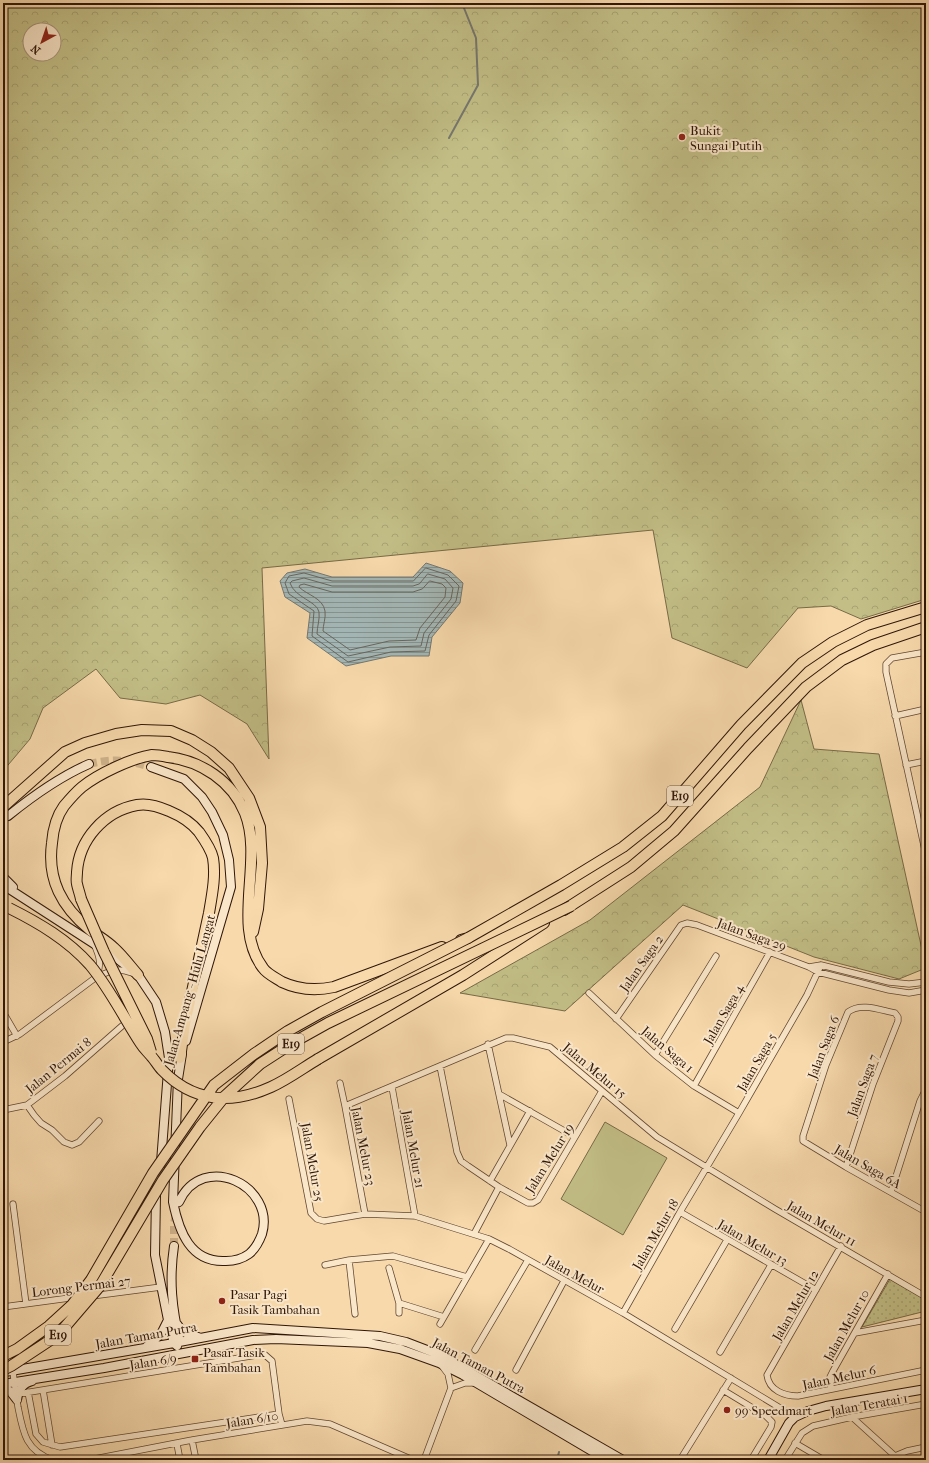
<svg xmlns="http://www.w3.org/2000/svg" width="929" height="1463" viewBox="0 0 929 1463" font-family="'IM FELL French Canon',serif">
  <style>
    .forest { fill: url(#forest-crowns); stroke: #786a47; fill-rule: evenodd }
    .park { fill: url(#park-dots); stroke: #786a47 }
    .garden { fill: #c2be86; stroke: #786a47 }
    .water { fill: url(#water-rules); stroke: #757770 }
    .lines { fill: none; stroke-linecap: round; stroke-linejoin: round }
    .shore { stroke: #69665f; stroke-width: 1 }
    .stream { stroke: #757770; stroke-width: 2 }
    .secondary-tunnel { stroke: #cfb28b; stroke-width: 8; stroke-dasharray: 8 4; stroke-linecap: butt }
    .street-casing { stroke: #614731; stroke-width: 7 }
    .secondary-casing { stroke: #2f1608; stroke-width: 10 }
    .highway-casing { stroke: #2f1608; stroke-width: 12 }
    .street { stroke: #fae6c9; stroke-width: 5.5 }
    .secondary { stroke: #fae6c9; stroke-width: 8 }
    .highway { stroke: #f7d9ac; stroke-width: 10 }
    .highway-bridge-casing { stroke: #2f1608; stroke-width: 12; stroke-linecap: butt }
    .highway-bridge { stroke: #f7d9ac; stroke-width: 10 }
    .poi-dot { fill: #8f2418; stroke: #fae6c9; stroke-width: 1.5 }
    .labels { text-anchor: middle; stroke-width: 4; stroke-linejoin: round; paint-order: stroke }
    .shield { fill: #fae6c9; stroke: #6c5442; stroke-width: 1 }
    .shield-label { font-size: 12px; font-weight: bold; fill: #2f1608 }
    .poi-label { font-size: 13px; fill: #2f1608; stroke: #fae6c9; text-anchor: start }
    .street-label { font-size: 13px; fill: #2f1608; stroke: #fae6c9 }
  </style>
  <defs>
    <pattern id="forest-crowns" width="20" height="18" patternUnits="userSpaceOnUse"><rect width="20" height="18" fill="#c2be86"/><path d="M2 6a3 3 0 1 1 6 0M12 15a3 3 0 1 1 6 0" fill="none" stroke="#a7a372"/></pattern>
    <pattern id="park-dots" width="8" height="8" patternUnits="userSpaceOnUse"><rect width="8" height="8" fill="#c2be86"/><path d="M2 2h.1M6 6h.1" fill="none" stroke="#a7a372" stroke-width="1.8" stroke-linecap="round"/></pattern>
    <pattern id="water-rules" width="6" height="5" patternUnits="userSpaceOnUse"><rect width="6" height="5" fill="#a3b7b6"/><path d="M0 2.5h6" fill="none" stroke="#859492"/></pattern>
  </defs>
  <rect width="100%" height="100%" fill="#f7d9ac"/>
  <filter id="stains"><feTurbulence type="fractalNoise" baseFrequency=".005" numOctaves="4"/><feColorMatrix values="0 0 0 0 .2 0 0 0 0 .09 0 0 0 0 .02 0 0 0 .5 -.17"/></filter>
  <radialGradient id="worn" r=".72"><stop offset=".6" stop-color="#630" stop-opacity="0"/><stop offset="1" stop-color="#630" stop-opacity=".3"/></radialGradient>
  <!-- forest -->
  <path class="forest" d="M 3,3 L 926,3 L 926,599 L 861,619 L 831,606 L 798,608 L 747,668 L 672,638 L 653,530 L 262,568 L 269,759 L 247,724 L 200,695 L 166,704 L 120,698 L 96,669 L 43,708 L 30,739 L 3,771 ZM 30,30 L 54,30 L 54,54 L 30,54 Z
    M 801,700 L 814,749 L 879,754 L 926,968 L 899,979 L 814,957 L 683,905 L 565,1011 L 460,993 L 590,920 L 760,787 Z"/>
  <!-- park -->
  <path class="park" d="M 890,1279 L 926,1300 L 926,1311 L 862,1327 Z"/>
  <!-- garden -->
  <path class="garden" d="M 605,1122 L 667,1158 L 623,1235 L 561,1199 Z"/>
  <!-- water -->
  <path class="water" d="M 426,563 L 450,571 L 463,583 L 460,603 L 432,637 L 429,656 L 391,656 L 346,666 L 307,638 L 310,613 L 285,597 L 280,581 L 287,573 L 305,569 L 332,577 L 413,577 Z"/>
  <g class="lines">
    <!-- shore -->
    <path class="shore" d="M 426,568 L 448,575 L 459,586 L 456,601 L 429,635 L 425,651 L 391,652 L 348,662 L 312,636 L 314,611 L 289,594 L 285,583 L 289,576 L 304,573 L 332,581 L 413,581 Z
      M 428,574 L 445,579 L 453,588 L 451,599 L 424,633 L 421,646 L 390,647 L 348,656 L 317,634 C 317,627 320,619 319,612 C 317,601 295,598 290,583 L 292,581 L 304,578 L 332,586 L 413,586 L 419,584 Z
      M 430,581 L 442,584 L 446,588 L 445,597 L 420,628 L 416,640 L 389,641 L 350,650 L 323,631 C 323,625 326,618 325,611 C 323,598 307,595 299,587 L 300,585 L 304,584 L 332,592 L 413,592 L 422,589 Z"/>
    <!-- stream -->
    <path class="stream" d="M 925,44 L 926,43
      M 449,138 L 478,85 L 476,38 L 462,3
      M 557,1460 L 559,1452"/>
    <!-- secondary-tunnel -->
    <path class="secondary-tunnel" d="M 89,764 C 115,758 126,760 151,767
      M 174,1246 L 174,1224 L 176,1213"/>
    <defs>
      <path id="street" d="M 926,652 L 892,658 L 886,664 L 886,672 L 926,855
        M 895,716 L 926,709
        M 906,765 L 926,761
        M 94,944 C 99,955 102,963 97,974
        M 809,967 L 821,965 L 889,982 L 909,984 L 926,982
        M 589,993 L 655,1055 L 694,1086 L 739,1113
        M 3,1012 L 17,1036
        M 616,1019 L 681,925 L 687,923 L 697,925 L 809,967 L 818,972 L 889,990 L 909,993 L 926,990
        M 3,1042 L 20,1034 L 95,978 C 110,971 116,967 132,973
        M 488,1044 L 510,1145
        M 655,1055 L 716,956
        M 440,1066 L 457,1152 L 461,1161 L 468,1166 L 499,1187 L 528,1203 L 533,1203 L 538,1200 L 602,1091
        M 340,1083 L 345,1106 L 365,1214
        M 694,1086 L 770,952
        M 392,1087 L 415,1216
        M 499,1094 L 575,1137
        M 289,1099 L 311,1213 L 317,1219 L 324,1221 L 365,1214 L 415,1216 L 489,1239 L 509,1249 L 623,1313 L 795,1417
        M 27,1105 L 34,1115 L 41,1123 L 52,1130 L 64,1142 L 72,1145 L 79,1142 L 99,1121
        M 345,1106 L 506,1038 L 513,1038 L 550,1047 L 657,1137 L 775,1209 L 926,1297
        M 3,1110 L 27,1105 L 65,1076 L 122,1026
        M 846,1167 L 873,1084 L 898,1021 L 898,1017 L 895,1013 C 880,1010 861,1002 848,1012 L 826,1065 L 803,1136 L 803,1141 L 846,1167 L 926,1212
        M 490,1181 L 530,1111
        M 891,1192 L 920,1101 L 926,1089
        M 13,1204 L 26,1304
        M 680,1212 L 816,1290
        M 474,1234 L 499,1187
        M 841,1246 L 767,1375 C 769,1391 785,1396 798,1396 L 926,1370
        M 349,1260 L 355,1314
        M 325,1265 L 349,1260 L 393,1256 L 467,1277
        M 389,1268 L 399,1303 L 399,1313
        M 92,1296 L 161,1287
        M 399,1303 L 444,1317
        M 3,1307 L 77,1297
        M 623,1313 L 680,1212 L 739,1113 L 807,995 L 821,965
        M 440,1324 L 489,1239
        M 675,1329 L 727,1240
        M 855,1333 L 926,1320
        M 475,1350 L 528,1260
        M 720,1352 L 771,1265
        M 13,1370 C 14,1383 16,1395 18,1407 C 23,1433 26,1451 53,1460
        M 516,1370 L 564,1281
        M 451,1388 L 465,1383 L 476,1383
        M 831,1389 L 830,1377 L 833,1371 L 888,1274
        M 43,1390 L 52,1445
        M 723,1390 L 766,1416 L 772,1422 L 771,1427 L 751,1460
        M 28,1392 L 36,1434 L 43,1442 L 60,1447 L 279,1414
        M 18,1394 L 264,1354 L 272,1361 L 279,1414 L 282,1425
        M 852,1417 L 895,1456
        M 192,1440 L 196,1460
        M 795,1443 L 824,1460
        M 177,1444 L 180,1460
        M 89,1460 L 192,1440 L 307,1421 L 330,1424 L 413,1460
        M 424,1460 L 451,1388 L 448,1374 L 442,1366
        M 680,1460 L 731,1378
        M 785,1460 L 802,1433 L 813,1426 L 852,1417 L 926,1404
        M 893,1460 L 895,1456 L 907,1451 L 926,1447"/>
      <path id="secondary" d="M 151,767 L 184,779 L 202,797 L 212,812 L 223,835 L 229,860 L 231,887 L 186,1041
        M 3,817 L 8,816 C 34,795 59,777 89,764
        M 3,877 L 13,887
        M 3,885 L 119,960 L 138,975 L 156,1002 L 165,1032 L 169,1058 L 161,1162 L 156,1195 L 155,1255 L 168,1320 L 174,1343 L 177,1346
        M 179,1202 C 203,1150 276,1186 262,1234 C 259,1242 255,1249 249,1254 C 242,1259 234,1261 226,1261 C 190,1263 179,1231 173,1202 L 178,1079 L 182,1054
        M 174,1246 C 169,1280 172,1309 180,1342
        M 177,1324 C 182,1333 188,1335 198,1337
        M 146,1347 L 161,1334 L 168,1320
        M 5,1372 L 174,1343 L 253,1328 L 380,1336 L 406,1342 L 440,1355 L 623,1460
        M 3,1384 L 104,1368 L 253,1340 L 276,1339 L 368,1343 L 400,1349 L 439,1363 L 463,1375 L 607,1460
        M 3,1389 L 10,1391 L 17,1400
        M 17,1400 C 18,1391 22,1383 32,1381
        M 768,1460 L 789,1423 L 795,1417 L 808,1411 L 826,1406 L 926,1389"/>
      <path id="highway" d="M 3,807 L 65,752 L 85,743 L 116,734 L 142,730 L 171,731 L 192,740 L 211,752 L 229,768 L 249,798 L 260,827 L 262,863 L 258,909 L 253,932
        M 81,899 C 80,894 78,889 77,884 C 76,881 77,876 77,872 C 79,840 104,811 137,805 C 147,803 160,807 169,811 C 181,816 191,822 199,832 C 204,839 211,849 213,858 C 216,876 212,895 209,913 L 185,1024 L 180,1058
        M 564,910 L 631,867 L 674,831 L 748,748 L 806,687 L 842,660 L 873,645 L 926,627
        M 461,940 L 468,938 L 561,885 L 623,847 L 662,816 L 741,725 L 802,663 L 833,642 L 867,625 L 926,607
        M 138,975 C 130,966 123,956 114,948 C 107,941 98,936 90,930 C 62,907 47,880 52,843 C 53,830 56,817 64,806 C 69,800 76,792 82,787 C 98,774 132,758 152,755 C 157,755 163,756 168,757 C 201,761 232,781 245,813 C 264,861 231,926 263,968 C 267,974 276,978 282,982 C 299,990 315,991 334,987 L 442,947
        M 318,1059 L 463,975 L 544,923"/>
    </defs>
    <!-- street casing -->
    <use href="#street" class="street-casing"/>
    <!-- secondary casing -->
    <use href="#secondary" class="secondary-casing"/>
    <!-- highway casing -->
    <use href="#highway" class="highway-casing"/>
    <!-- street -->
    <use href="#street" class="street"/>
    <!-- secondary -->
    <use href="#secondary" class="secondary"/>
    <!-- highway -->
    <use href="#highway" class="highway"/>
    <defs>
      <path id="highway-bridge" d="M 81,899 L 104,952 L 147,1039 L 151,1052
        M 9,908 C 39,923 68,940 90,965 C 110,989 124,1018 141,1044 C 144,1049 148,1052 151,1056 C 155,1060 158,1066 162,1070 C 193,1102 231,1105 271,1087 C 287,1080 303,1068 318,1059
        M 3,1356 L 17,1349 L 49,1326 L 72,1305 L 91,1280 L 153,1173 L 214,1085 L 254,1054 L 288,1031 L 322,1012 L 468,938
        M 3,1370 L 11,1366 L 58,1335 L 100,1286 L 163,1180 L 200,1127 L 225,1096 L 260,1064 L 294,1042 L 328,1023 L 571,906"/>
    </defs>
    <!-- highway-bridge casing -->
    <use href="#highway-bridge" class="highway-bridge-casing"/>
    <!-- highway-bridge -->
    <use href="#highway-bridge" class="highway-bridge"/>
  </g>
  <!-- markers -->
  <g class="poi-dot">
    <circle cx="682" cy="137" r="4"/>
    <circle cx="222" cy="1301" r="4"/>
    <rect x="191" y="1355" width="8" height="8" rx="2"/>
    <circle cx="727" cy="1410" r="4"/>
  </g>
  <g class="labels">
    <!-- shield labels -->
    <g class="shield">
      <rect x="667" y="786" width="26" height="20" rx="3"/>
      <rect x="278" y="1034" width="26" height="20" rx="3"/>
      <rect x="45" y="1325" width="26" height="20" rx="3"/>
    </g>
    <g class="shield-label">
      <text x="680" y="800">E19</text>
      <text x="291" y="1048">E19</text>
      <text x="58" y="1339">E19</text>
    </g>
    <!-- poi labels -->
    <g class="poi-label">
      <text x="690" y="135">Bukit<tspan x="690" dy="15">Sungai Putih</tspan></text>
      <text x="230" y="1299">Pasar Pagi<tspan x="230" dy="15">Tasik Tambahan</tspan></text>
      <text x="203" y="1357">Pasar Tasik<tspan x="203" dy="15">Tambahan</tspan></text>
      <text x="735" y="1415">99 Speedmart</text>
    </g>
    <!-- street labels -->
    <g class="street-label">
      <text transform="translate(752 934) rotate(20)" y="5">Jalan Saga 29</text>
      <text transform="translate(641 963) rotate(-55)" y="5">Jalan Saga 2</text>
      <text transform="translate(189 990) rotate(-74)" y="5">Jalan Ampang - Hulu Langat</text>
      <text transform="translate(723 1014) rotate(-60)" y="5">Jalan Saga 4</text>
      <text transform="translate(823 1047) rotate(-69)" y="5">Jalan Saga 6</text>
      <text transform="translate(668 1049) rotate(40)" y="5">Jalan Saga 1</text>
      <text transform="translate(756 1062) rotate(-60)" y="5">Jalan Saga 5</text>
      <text transform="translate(58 1065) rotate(-39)" y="5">Jalan Permai 8</text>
      <text transform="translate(595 1070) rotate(40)" y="5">Jalan Melur 15</text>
      <text transform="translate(862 1085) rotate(-70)" y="5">Jalan Saga 7</text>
      <text transform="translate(364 1146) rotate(79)" y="5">Jalan Melur 23</text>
      <text transform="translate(414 1149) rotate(80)" y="5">Jalan Melur 21</text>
      <text transform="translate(549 1158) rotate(-58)" y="5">Jalan Melur 19</text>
      <text transform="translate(313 1162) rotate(80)" y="5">Jalan Melur 25</text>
      <text transform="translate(868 1166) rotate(30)" y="5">Jalan Saga 6A</text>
      <text transform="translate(822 1223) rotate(30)" y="5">Jalan Melur 11</text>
      <text transform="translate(655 1234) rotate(-60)" y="5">Jalan Melur 18</text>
      <text transform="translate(753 1242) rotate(30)" y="5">Jalan Melur 13</text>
      <text transform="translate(575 1274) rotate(29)" y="5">Jalan Melur</text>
      <text transform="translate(81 1286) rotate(-7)" y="5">Lorong Permai 27</text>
      <text transform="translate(795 1305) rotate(-60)" y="5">Jalan Melur 12</text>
      <text transform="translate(846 1325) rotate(-61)" y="5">Jalan Melur 10</text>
      <text transform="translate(146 1335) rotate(-10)" y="5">Jalan Taman Putra</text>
      <text transform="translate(153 1361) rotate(-9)" y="5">Jalan 6/9</text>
      <text transform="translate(479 1365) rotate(28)" y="5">Jalan Taman Putra</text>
      <text transform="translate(839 1377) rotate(-12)" y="5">Jalan Melur 6</text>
      <text transform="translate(869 1404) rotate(-10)" y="5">Jalan Teratai 1</text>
      <text transform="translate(252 1419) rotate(-9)" y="5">Jalan 6/10</text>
    </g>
  </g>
  <!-- margin -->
  <rect width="929" height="1463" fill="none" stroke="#f7d9ac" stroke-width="16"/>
  <rect x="4" y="4" width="921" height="1455" fill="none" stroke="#2f1608" stroke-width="2"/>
  <rect x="8" y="8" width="913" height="1447" fill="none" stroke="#2f1608"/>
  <!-- north arrow -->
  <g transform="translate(42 42) rotate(220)"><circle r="19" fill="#fae6c9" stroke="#a9937c"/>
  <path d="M0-3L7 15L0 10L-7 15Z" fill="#8f2418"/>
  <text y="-6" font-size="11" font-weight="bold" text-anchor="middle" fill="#2f1608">N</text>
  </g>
  <rect width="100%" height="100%" filter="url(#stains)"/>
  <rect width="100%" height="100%" fill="url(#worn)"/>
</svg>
